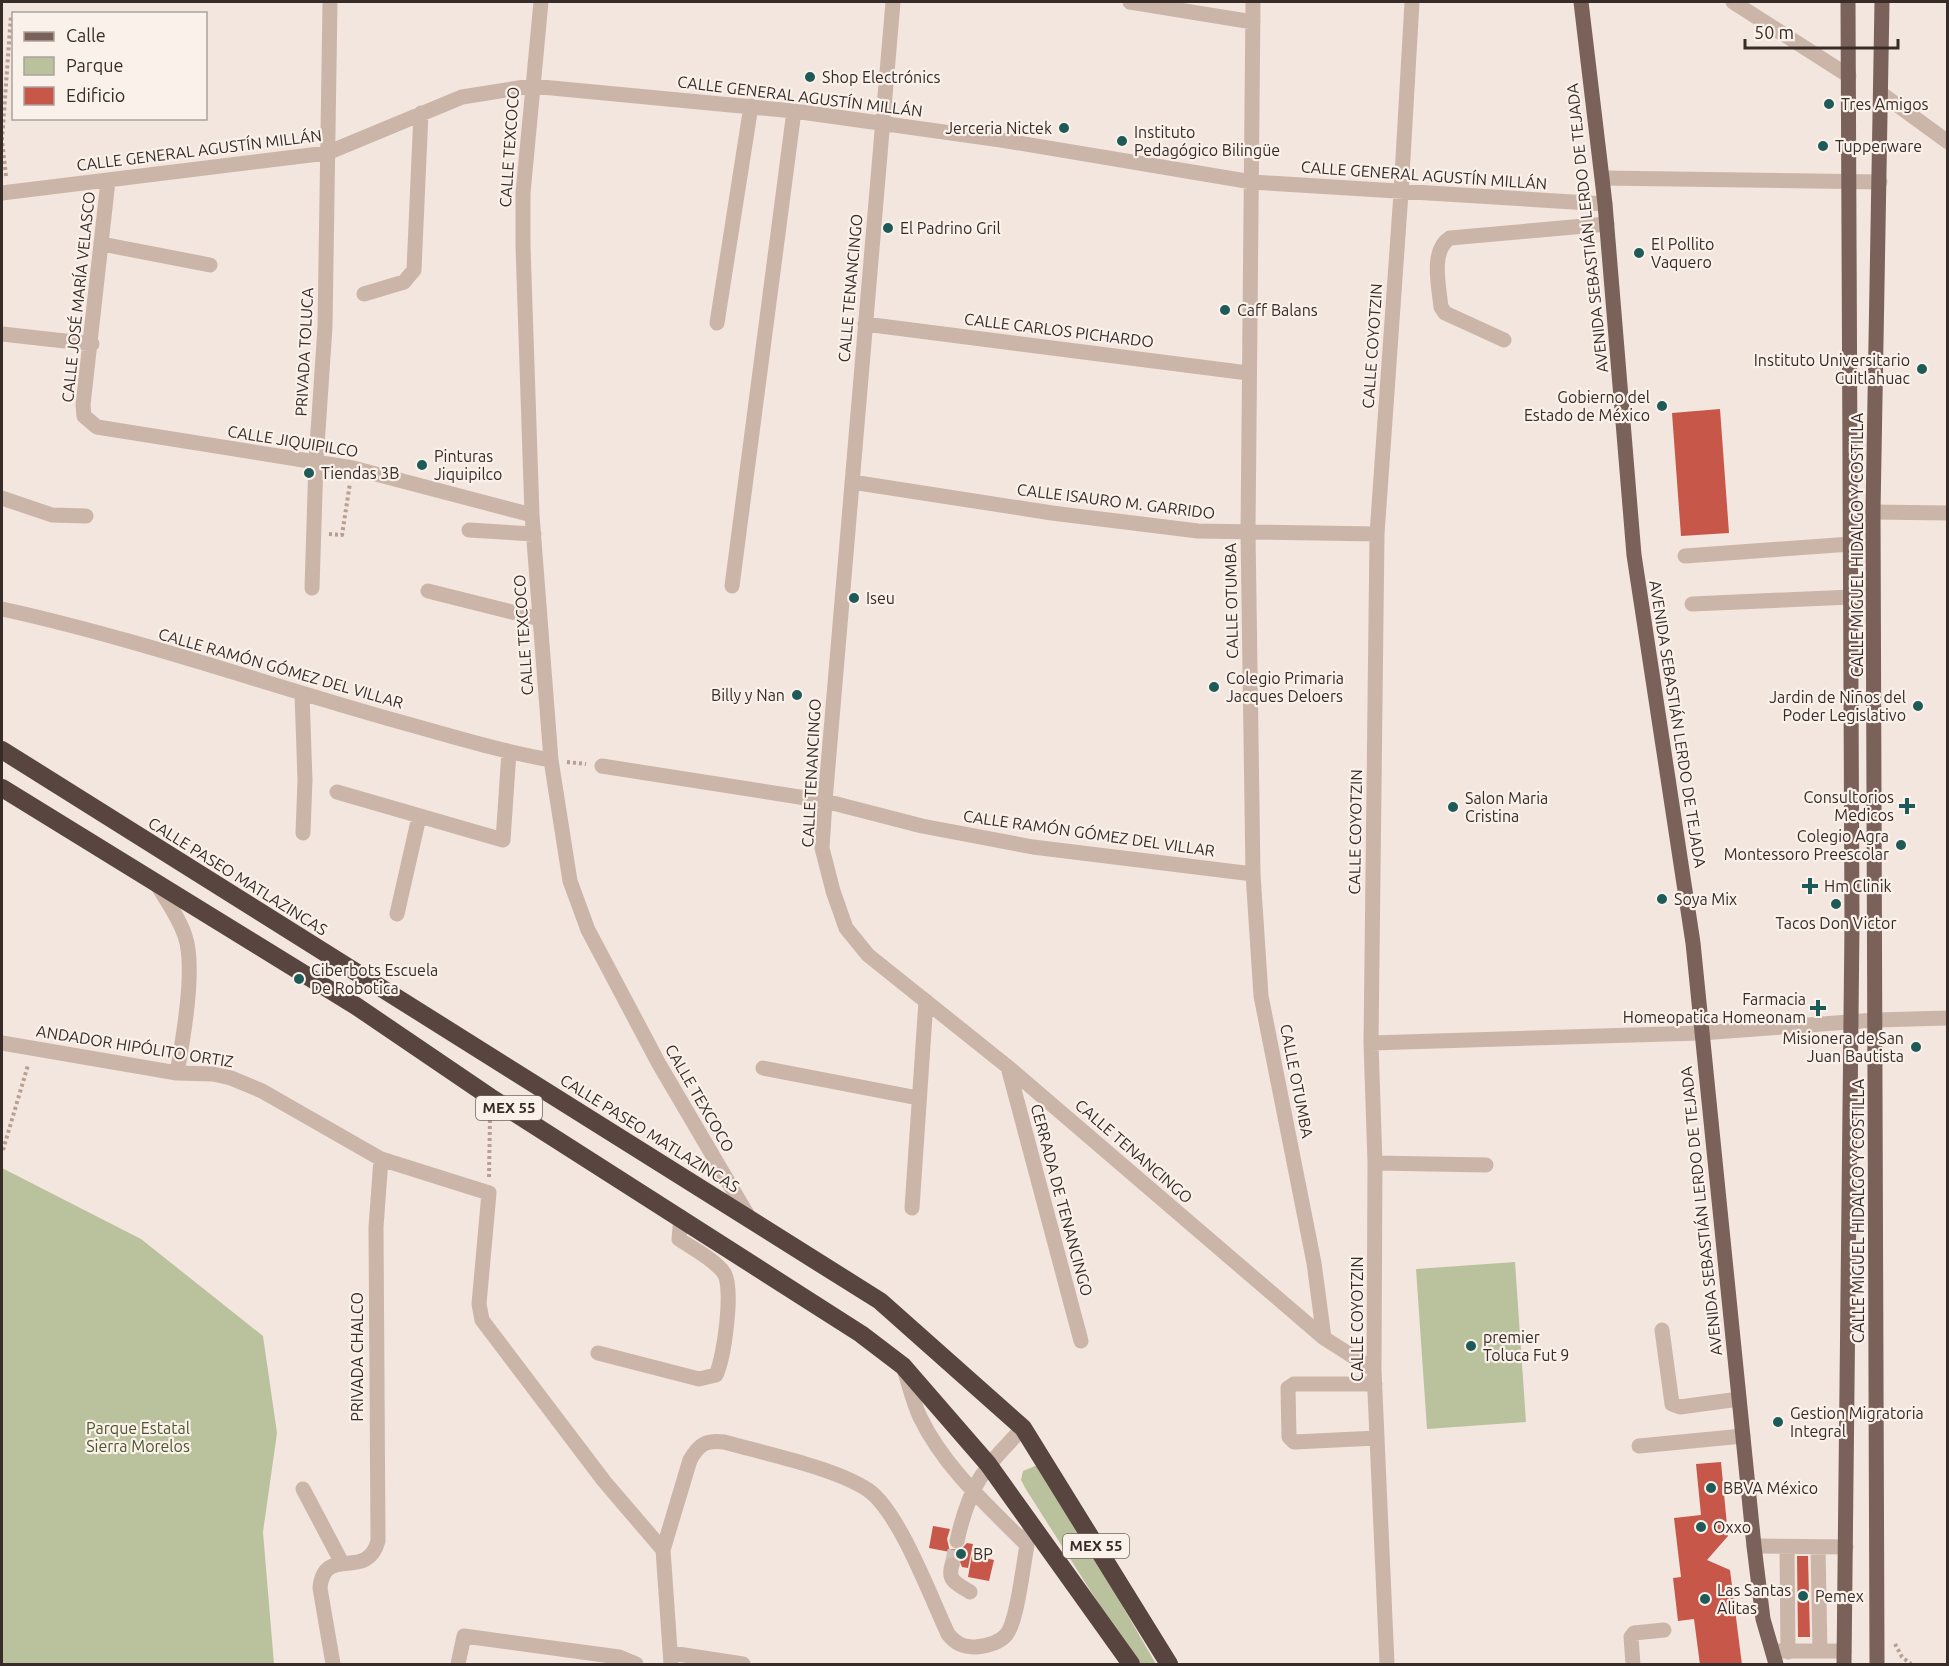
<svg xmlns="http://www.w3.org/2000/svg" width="1949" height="1666" viewBox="0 0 1949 1666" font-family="Ubuntu,sans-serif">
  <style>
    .green { fill: #bac29d }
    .building { fill: #c75748 }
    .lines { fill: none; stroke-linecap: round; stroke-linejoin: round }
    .minor-tunnel { stroke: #cec1ba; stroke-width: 15; stroke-dasharray: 15 8; stroke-linecap: butt }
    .path { stroke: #b79f93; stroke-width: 4; stroke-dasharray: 3 3; stroke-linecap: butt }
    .minor { stroke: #cbb5a9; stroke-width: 15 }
    .major { stroke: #7a615a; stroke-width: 15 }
    .highway { stroke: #594540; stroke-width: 18 }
    .poi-dot { fill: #1e5b58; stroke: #faf1ea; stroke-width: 2 }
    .labels { text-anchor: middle; stroke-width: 4.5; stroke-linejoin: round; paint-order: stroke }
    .shield { fill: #faf1ea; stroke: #726763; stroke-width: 1.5 }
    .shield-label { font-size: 15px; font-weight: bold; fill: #382c29 }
    .poi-label { font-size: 16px; fill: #382c29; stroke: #faf1ea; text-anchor: start }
    .street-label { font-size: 16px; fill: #382c29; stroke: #faf1ea }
    .park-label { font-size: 16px; fill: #4d572d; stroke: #faf1ea }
  </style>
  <rect width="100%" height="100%" fill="#f3e6de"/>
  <!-- green -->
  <path class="green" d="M 2,1168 L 141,1239 L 263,1336 L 277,1433 L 263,1532 L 274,1664 L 2,1664 Z
    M 1515,1262 L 1526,1422 L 1427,1429 L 1416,1269 Z
    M 1040,1464 L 1156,1664 L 1137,1664 L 1027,1491 L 1021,1480 L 1023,1471 Z"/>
  <!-- building -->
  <path class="building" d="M 1720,409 L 1729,533 L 1681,536 L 1672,413 Z
    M 1721,1462 L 1728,1536 L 1707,1560 L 1730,1570 L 1742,1665 L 1700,1665 L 1694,1619 L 1678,1621 L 1673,1578 L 1681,1577 L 1674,1518 L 1701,1515 L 1696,1464 Z
    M 933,1526 L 950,1529 L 947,1539 L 950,1552 L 929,1548 Z
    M 967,1543 L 973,1544 L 968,1568 L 962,1567 L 958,1557 L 950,1556 L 951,1549 L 960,1550 Z
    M 972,1555 L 994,1560 L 989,1581 L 968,1577 Z
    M 1797,1556 L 1808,1556 L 1810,1637 L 1798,1637 Z"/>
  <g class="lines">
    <!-- minor-tunnel -->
    <path class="minor-tunnel" d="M 952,1565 L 957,1541"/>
    <!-- path -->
    <path class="path" d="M 6,176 L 2,140 L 11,15
      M 329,534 L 342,535 L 350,483
      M 567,762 L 586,764
      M 3,1150 L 28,1065
      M 489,1177 L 490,1118
      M 1895,1644 L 1902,1657 L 1911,1664"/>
    <!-- minor -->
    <path class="minor" d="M 541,2 L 523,193 L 523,246 L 532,515 L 551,760 L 570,881 L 588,930 L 659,1064 L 750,1219
      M 893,2 L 825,801 L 822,848 L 833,891 L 846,928 L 868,955 L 1008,1067 L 1324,1338 L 1374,1370
      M 1130,2 L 1253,22
      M 1253,2 L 1248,532 L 1253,874 L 1261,996 L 1314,1263 L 1324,1338
      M 1733,2 L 1849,76
      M 1882,94 L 1948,142
      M 1603,178 L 1880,182
      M 108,181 L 83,405 L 84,416 L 97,427 L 353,468 L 532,515
      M 2,193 L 327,153 L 462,97 L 531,86 L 794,111 L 1001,140 L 1252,182 L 1605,204
      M 102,244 L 210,265
      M 364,294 L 404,282 L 414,270 L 421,113
      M 717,323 L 751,106
      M 865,324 L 1248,373
      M 2,334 L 92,344
      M 1504,340 L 1445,313 L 1441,307 C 1439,287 1430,250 1450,238 L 1607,224
      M 852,482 L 1052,513 L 1198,531 L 1377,534
      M 2,498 L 52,515 L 86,516
      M 1873,512 L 1948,513
      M 469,530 L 534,534
      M 1685,556 L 1851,544
      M 732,586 L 794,111
      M 312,588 L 316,461 L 325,327 L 330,2
      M 428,591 L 540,619
      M 1692,604 L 1851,597
      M 2,609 C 135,638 265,684 397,721 C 448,735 499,751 551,760
      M 302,694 L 305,780 L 303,833
      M 602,766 L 825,801 L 922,826 L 1033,847 L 1253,874
      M 337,792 L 503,840 L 509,752
      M 156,883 C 166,900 179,917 185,936 C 196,967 183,1039 177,1073
      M 397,914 L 419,817
      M 2,1043 L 177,1073 L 213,1074 L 231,1078 L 262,1091 L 381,1159 L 489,1193 L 479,1304 L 482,1320 L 604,1481 L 663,1550
      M 1371,1043 L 1701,1033 L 1876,1020 L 1948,1018
      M 1008,1067 L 1081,1341
      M 763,1068 L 918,1098
      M 1375,1163 L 1486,1165
      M 912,1208 L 926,1001
      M 1662,1330 L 1672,1404 L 1680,1407 L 1739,1399
      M 598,1353 L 699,1379 L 716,1375 C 724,1358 734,1288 724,1273 C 714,1259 693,1249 679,1239 L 681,1217
      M 904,1369 C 909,1385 913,1402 920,1417 C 944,1467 987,1505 1026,1544
      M 1375,1384 L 1294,1384 L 1288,1388 L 1289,1437 L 1294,1442 L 1377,1438
      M 1639,1446 L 1743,1436
      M 303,1489 L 342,1563
      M 957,1541 C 970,1483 983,1470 1023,1428
      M 1754,1546 L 1846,1547
      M 1787,1547 L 1788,1652
      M 1818,1547 L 1820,1651
      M 952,1565 C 947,1581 957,1584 970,1592
      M 1778,1651 L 1844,1651
      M 671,1653 L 743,1664
      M 333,1664 L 320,1588 C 324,1544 367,1582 378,1541 L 376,1227 L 381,1159
      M 458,1664 L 464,1636 L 619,1657 L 636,1664
      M 671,1664 L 663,1550 L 690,1460 C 699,1444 706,1440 724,1442 C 763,1453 836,1468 868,1490 C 899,1511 931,1598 948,1634 C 956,1644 963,1647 976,1647 C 986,1646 999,1643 1006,1635 C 1019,1620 1024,1550 1031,1526
      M 1387,1664 L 1374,1370 L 1375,1163 L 1371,1043 L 1377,534 L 1401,193 L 1412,2
      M 1633,1664 L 1631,1637 L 1634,1633 L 1664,1630"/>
    <!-- major -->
    <path class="major" d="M 1581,2 L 1605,204 L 1634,555 L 1693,943 L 1754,1546 L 1763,1619 L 1776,1664
      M 1844,1664 L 1852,925 L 1848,2
      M 1877,1664 L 1873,512 L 1882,2"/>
    <!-- highway -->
    <path class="highway" d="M 2,750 L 880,1301 L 1023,1428 L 1169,1664
      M 2,788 L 356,1006 L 490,1097 L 861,1334 L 903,1366 L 988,1464 L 1131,1664"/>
  </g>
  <!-- markers -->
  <g class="poi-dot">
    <circle cx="810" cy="77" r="6"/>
    <circle cx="1829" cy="104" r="6"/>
    <circle cx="1064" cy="128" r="6"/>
    <circle cx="1122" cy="141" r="6"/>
    <circle cx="1823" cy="146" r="6"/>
    <circle cx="888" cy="228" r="6"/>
    <circle cx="1639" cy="253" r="6"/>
    <circle cx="1225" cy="310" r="6"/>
    <circle cx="1922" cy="369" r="6"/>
    <circle cx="1662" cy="406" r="6"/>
    <circle cx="422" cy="465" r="6"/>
    <circle cx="309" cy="473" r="6"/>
    <circle cx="854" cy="598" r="6"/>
    <circle cx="1214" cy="687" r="6"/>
    <circle cx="797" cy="695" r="6"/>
    <circle cx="1918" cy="706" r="6"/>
    <path d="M1904 797h6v6h6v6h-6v6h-6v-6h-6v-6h6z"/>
    <circle cx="1453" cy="807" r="6"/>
    <circle cx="1901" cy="845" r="6"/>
    <path d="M1807 877h6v6h6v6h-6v6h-6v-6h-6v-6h6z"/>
    <circle cx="1662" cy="899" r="6"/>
    <circle cx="1836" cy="904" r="6"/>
    <circle cx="299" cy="979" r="6"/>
    <path d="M1815 999h6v6h6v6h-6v6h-6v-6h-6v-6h6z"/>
    <circle cx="1916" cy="1047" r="6"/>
    <circle cx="1471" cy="1346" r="6"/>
    <circle cx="1778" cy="1422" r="6"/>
    <circle cx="1711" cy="1488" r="6"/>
    <circle cx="1701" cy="1527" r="6"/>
    <circle cx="961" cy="1554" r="6"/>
    <circle cx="1803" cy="1596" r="6"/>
    <circle cx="1705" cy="1599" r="6"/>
  </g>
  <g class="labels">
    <!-- shield labels -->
    <g class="shield">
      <rect x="476" y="1096" width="66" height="24" rx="4.5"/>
      <rect x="1063" y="1534" width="66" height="24" rx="4.5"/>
    </g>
    <g class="shield-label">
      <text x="509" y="1113">MEX 55</text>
      <text x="1096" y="1551">MEX 55</text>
    </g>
    <!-- poi labels -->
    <g class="poi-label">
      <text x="822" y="83">Shop Electrónics</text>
      <text x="1841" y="110">Tres Amigos</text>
      <text x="1052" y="134" text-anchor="end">Jerceria Nictek</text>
      <text x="1134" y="138">Instituto<tspan x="1134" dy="18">Pedagógico Bilingüe</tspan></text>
      <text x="1835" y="152">Tupperware</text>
      <text x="900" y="234">El Padrino Gril</text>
      <text x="1651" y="250">El Pollito<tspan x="1651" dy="18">Vaquero</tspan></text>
      <text x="1237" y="316">Caff Balans</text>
      <text x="1910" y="366" text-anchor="end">Instituto Universitario<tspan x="1910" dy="18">Cuitlahuac</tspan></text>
      <text x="1650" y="403" text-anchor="end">Gobierno del<tspan x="1650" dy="18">Estado de México</tspan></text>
      <text x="434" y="462">Pinturas<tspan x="434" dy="18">Jiquipilco</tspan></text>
      <text x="321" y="479">Tiendas 3B</text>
      <text x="866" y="604">Iseu</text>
      <text x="1226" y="684">Colegio Primaria<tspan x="1226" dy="18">Jacques Deloers</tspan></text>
      <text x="785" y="701" text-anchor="end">Billy y Nan</text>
      <text x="1906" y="703" text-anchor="end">Jardin de Niños del<tspan x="1906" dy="18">Poder Legislativo</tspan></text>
      <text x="1894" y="803" text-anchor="end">Consultorios<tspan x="1894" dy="18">Medicos</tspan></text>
      <text x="1465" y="804">Salon Maria<tspan x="1465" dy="18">Cristina</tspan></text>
      <text x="1889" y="842" text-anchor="end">Colegio Agra<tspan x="1889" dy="18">Montessoro Preescolar</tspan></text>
      <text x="1824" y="892">Hm Clinik</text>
      <text x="1674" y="905">Soya Mix</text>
      <text x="1836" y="929" text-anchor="middle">Tacos Don Victor</text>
      <text x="311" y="976">Ciberbots Escuela<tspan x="311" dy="18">De Robotica</tspan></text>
      <text x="1806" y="1005" text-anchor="end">Farmacia<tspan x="1806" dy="18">Homeopatica Homeonam</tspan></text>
      <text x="1904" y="1044" text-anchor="end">Misionera de San<tspan x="1904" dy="18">Juan Bautista</tspan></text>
      <text x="1483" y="1343">premier<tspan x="1483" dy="18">Toluca Fut 9</tspan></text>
      <text x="1790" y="1419">Gestion Migratoria<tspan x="1790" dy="18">Integral</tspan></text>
      <text x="1723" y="1494">BBVA México</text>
      <text x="1713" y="1533">Oxxo</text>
      <text x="973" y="1560">BP</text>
      <text x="1717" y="1596">Las Santas<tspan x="1717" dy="18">Alitas</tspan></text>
      <text x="1815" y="1602">Pemex</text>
    </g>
    <!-- street labels -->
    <g class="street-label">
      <text transform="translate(800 96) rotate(7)" y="6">CALLE GENERAL AGUSTÍN MILLÁN</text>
      <text transform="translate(509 147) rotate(-86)" y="6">CALLE TEXCOCO</text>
      <text transform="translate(199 150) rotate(-7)" y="6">CALLE GENERAL AGUSTÍN MILLÁN</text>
      <text transform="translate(1424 175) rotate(4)" y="6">CALLE GENERAL AGUSTÍN MILLÁN</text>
      <text transform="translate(1587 228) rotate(-96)" y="6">AVENIDA SEBASTIÁN LERDO DE TEJADA</text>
      <text transform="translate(850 288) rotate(-85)" y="6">CALLE TENANCINGO</text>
      <text transform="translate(78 297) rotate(-84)" y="6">CALLE JOSÉ MARÍA VELASCO</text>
      <text transform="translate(1059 330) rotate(7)" y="6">CALLE CARLOS PICHARDO</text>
      <text transform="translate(1372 346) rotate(-86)" y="6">CALLE COYOTZIN</text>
      <text transform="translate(304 352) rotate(-87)" y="6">PRIVADA TOLUCA</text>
      <text transform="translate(293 441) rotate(9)" y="6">CALLE JIQUIPILCO</text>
      <text transform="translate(1116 501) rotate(7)" y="6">CALLE ISAURO M. GARRIDO</text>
      <text transform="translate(1857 545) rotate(-90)" y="6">CALLE MIGUEL HIDALGO Y COSTILLA</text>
      <text transform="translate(1231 601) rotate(-91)" y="6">CALLE OTUMBA</text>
      <text transform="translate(523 635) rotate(-94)" y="6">CALLE TEXCOCO</text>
      <text transform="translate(281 668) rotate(16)" y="6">CALLE RAMÓN GÓMEZ DEL VILLAR</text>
      <text transform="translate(1678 724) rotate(81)" y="6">AVENIDA SEBASTIÁN LERDO DE TEJADA</text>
      <text transform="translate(811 773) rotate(-87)" y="6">CALLE TENANCINGO</text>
      <text transform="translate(1355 832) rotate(-89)" y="6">CALLE COYOTZIN</text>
      <text transform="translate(1089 833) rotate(8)" y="6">CALLE RAMÓN GÓMEZ DEL VILLAR</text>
      <text transform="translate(238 876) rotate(32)" y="6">CALLE PASEO MATLAZINCAS</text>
      <text transform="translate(135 1046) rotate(9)" y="6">ANDADOR HIPÓLITO ORTIZ</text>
      <text transform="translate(1297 1081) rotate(79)" y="6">CALLE OTUMBA</text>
      <text transform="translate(700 1098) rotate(60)" y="6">CALLE TEXCOCO</text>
      <text transform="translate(650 1133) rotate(32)" y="6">CALLE PASEO MATLAZINCAS</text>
      <text transform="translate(1134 1151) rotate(41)" y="6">CALLE TENANCINGO</text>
      <text transform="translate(1062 1200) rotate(75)" y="6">CERRADA DE TENANCINGO</text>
      <text transform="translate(1701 1211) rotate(-96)" y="6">AVENIDA SEBASTIÁN LERDO DE TEJADA</text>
      <text transform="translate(1858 1211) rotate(-90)" y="6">CALLE MIGUEL HIDALGO Y COSTILLA</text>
      <text transform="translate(1357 1319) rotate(-90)" y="6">CALLE COYOTZIN</text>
      <text transform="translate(357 1357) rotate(-90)" y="6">PRIVADA CHALCO</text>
    </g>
    <!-- park labels -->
    <g class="park-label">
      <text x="138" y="1434">Parque Estatal<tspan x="138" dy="18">Sierra Morelos</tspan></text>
    </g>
  </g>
  <!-- border -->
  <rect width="1949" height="1666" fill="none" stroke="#382c29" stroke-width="6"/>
  <!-- legend -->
  <rect x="12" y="12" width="195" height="108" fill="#faf1ea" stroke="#aca29d" stroke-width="1.5"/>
  <rect x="24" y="32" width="30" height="9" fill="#7a615a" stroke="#aca29d" stroke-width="1.5"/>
  <text x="66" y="42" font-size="18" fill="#382c29">Calle</text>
  <rect x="24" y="57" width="30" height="18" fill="#bac29d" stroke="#aca29d" stroke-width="1.5"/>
  <text x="66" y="72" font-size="18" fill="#382c29">Parque</text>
  <rect x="24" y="87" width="30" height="18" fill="#c75748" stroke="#aca29d" stroke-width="1.5"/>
  <text x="66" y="102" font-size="18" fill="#382c29">Edificio</text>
  <!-- scale -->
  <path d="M1745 39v9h153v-9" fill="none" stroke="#382c29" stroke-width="3"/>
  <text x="1754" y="39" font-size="18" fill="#382c29" stroke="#faf1ea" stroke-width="4.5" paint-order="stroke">50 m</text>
</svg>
